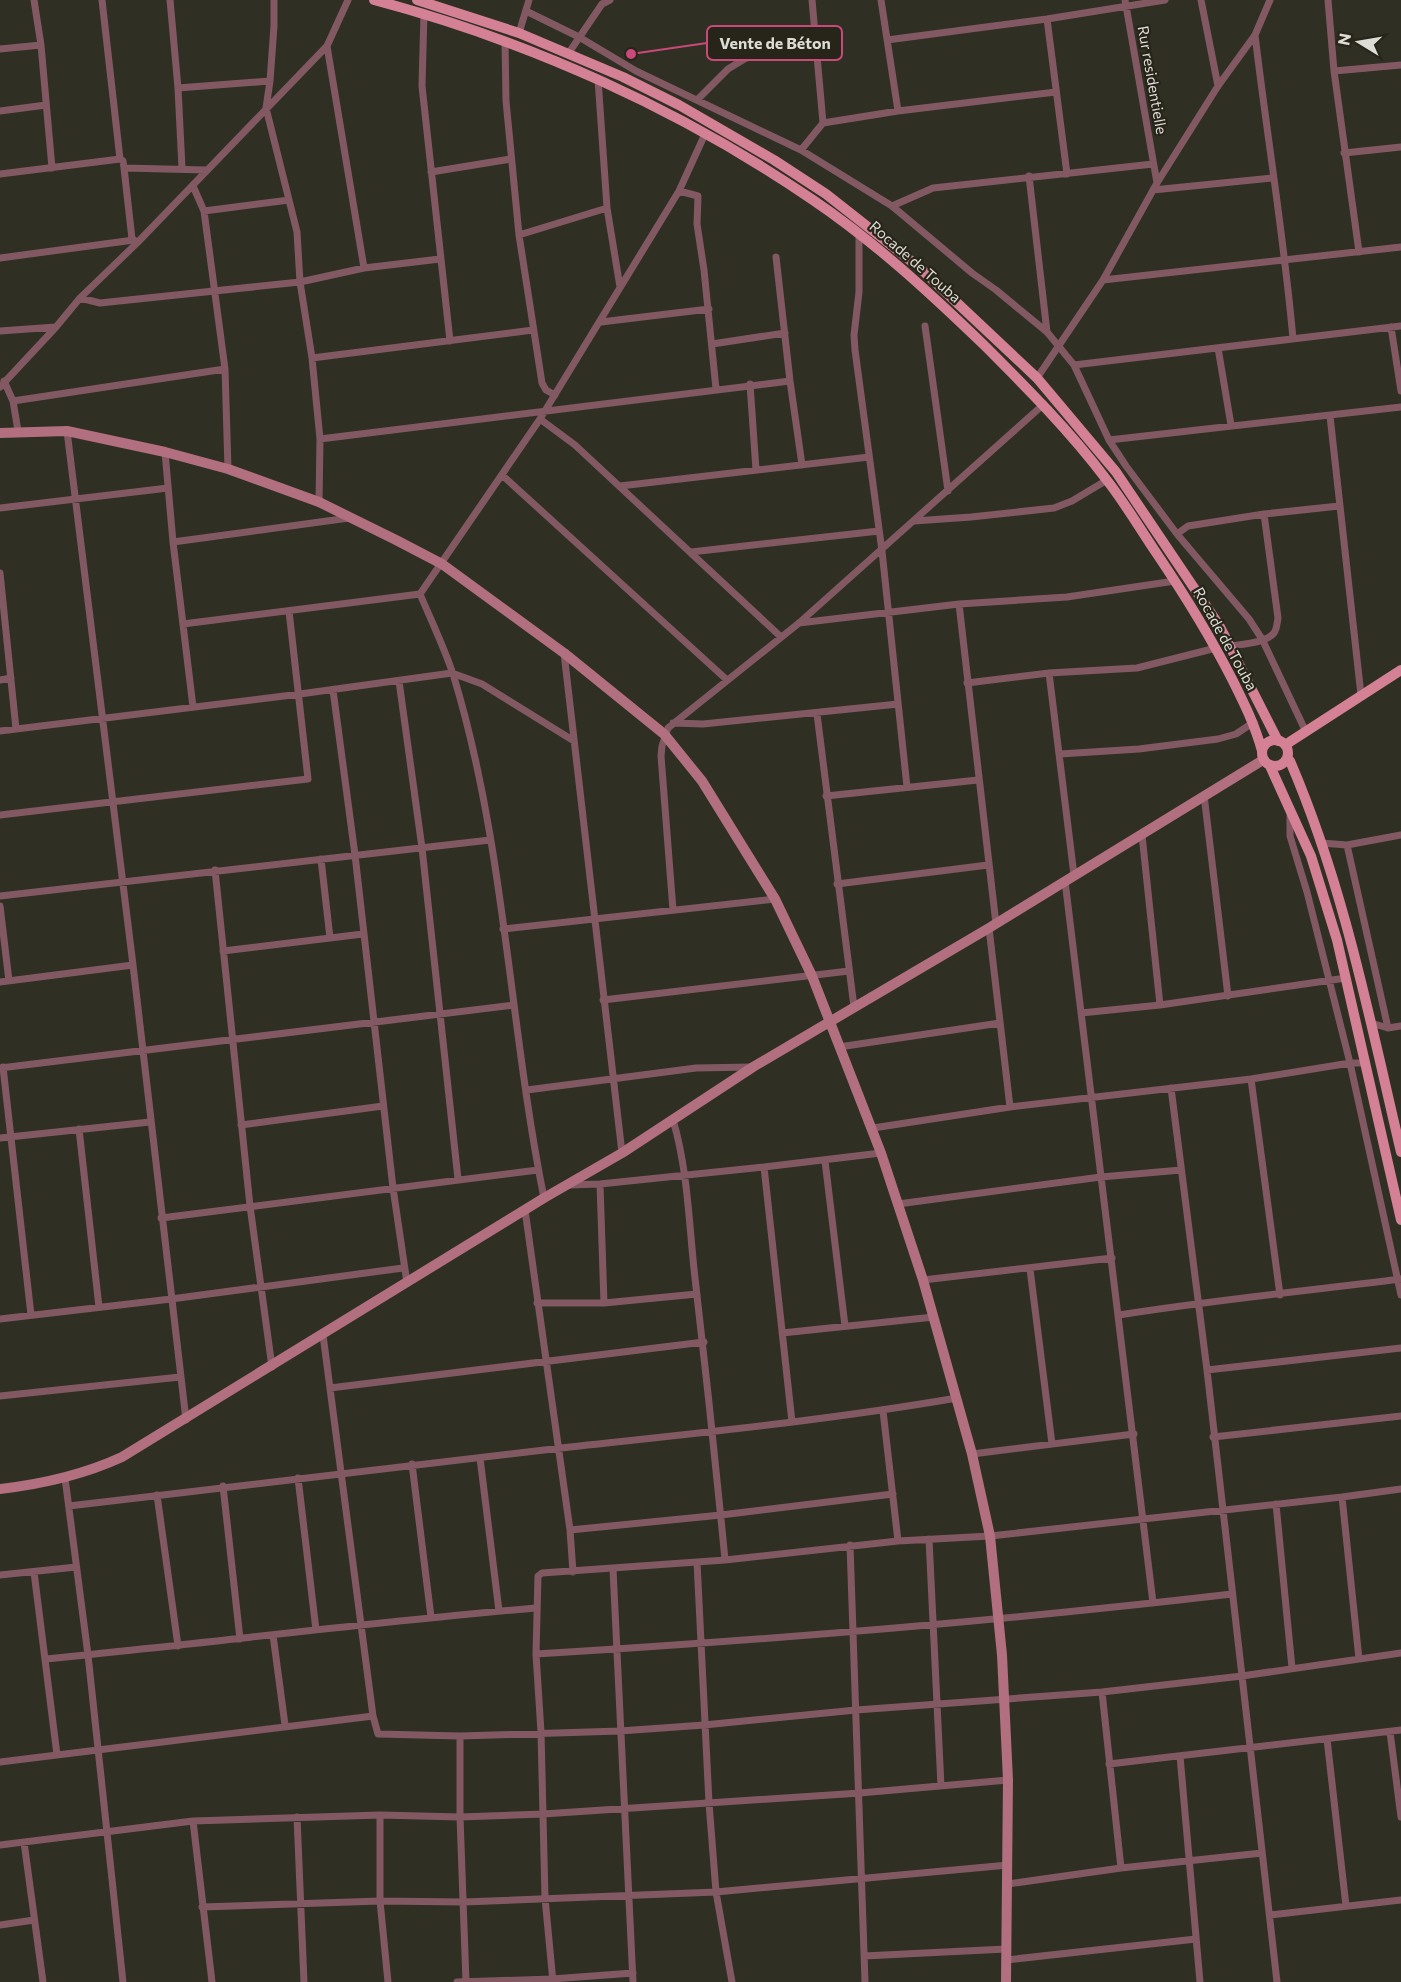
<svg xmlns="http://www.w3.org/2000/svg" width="1401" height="1982" viewBox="0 0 1401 1982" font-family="Commissioner,sans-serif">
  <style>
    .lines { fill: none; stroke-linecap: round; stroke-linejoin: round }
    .street { stroke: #825962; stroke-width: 7 }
    .secondary { stroke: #b16f7f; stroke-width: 10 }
    .primary { stroke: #d48095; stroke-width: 10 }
    .labels { text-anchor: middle; stroke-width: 4.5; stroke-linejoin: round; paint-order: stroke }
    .street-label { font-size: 15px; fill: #dddcd5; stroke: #27251a }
    .leader { fill: none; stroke: #c9497a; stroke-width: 2 }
    .callout-dot { fill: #c9497a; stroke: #27251a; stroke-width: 2 }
    .callout { fill: #27251a; stroke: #c9497a; stroke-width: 2 }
    .callout-label { font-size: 16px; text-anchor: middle; font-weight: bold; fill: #dddcd5 }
  </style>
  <rect width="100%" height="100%" fill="#302f23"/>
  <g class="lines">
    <!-- street -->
    <path class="street" d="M 34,0 L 41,45 L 52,168
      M 102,0 L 120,159 L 123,161 L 124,168 L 132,239
      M 170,0 L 178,88 L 182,168
      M 274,0 L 274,26 L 270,81 L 266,108 L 297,232 L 300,282 L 312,358 L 320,439 L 319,502
      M 812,0 L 823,123
      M 881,0 L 898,111
      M 1125,0 L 1157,183
      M 1201,0 L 1218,86
      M 1328,0 L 1334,71 L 1359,252
      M 526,11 L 579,37 L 636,71 L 801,150 L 892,206 L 972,273 L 996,290 L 1047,332 L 1074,365 L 1109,440 L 1126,466 L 1177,534 L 1249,619 L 1262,639 L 1306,732
      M 424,13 L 422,86 L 450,341
      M 1047,19 L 1067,174
      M 519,33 L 529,0
      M 1255,35 C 1267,136 1284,237 1293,339
      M 887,40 L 1047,19 L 1165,0
      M 505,42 L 506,101 L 519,235 L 542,383 L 546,390 L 555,395
      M 327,46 L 364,268
      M 0,49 L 41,45
      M 568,54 L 602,4 L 610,0
      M 1334,71 L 1401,65
      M 598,79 L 607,208 L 620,287
      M 178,88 L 270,81
      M 697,100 L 728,69 L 746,58 L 816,46
      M 0,111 L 46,105
      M 801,150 L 823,123 L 898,111 L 1056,92
      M 1344,153 L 1401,147
      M 124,168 L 206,170
      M 431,172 L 511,159
      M 0,174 L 120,159
      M 1029,176 L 1047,332
      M 193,186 L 204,211 L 225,369 L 228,469
      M 1153,190 L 1273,178
      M 679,191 L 705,134
      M 892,206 L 933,188 L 1153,164
      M 204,211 L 289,200
      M 859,233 L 859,292 L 854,335 L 855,350 L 882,551 L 907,787
      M 519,235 L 607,208
      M 776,257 L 790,381 L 802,465
      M 0,258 L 134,240
      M 1103,280 L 1401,247
      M 80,298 L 100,303 L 300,282 L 364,268 L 440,259
      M 601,322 L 709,309
      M 925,326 L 948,491
      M 1391,327 L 1401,391
      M 0,331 L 56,327
      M 712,344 L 785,333
      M 1218,348 L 1231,425
      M 312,358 L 533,330
      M 1074,365 L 1401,326
      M 1037,378 L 1103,280 L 1157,183 L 1218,86 L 1255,35 L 1270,0
      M 4,381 L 13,401 L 18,431
      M 750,384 L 756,470
      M 0,387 L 56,327 L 80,298 L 137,243 L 327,46 L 348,0
      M 13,401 L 225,369
      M 1330,416 L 1361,695
      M 540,419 L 575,445 L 781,637
      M 67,431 L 133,965 L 186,1420
      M 320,439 L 790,381
      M 1109,440 L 1401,407
      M 165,452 L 173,542 L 193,707
      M 502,475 L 727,680
      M 620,486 L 869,457
      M 0,508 L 168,488
      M 914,521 L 971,517 L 1054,508 L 1072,501 L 1107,480
      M 1177,534 L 1188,526 L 1264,514 L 1339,506
      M 173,542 L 349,518
      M 691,552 L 879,531
      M 0,573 L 16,729
      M 959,604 L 996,924
      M 799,623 L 959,604 L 1067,597 L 1175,581
      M 183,624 L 420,594
      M 1231,646 C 1242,644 1266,643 1274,633 C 1277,629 1277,623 1278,618 L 1264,514
      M 564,653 L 622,1153
      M 1049,673 L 1074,875
      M 0,680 L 11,678
      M 399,681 L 422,848 L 458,1179
      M 967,683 L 1049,673 L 1137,668 L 1216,648
      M 333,690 L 355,855 L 393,1188 L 407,1283
      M 817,714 L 854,1007
      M 673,723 L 703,724 L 898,704
      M 0,731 L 300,694 L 452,673 L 482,684 L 574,741
      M 1060,754 L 1139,749 L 1218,739 L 1236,734 L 1254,722
      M 1204,795 L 1228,996
      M 826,796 L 978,780
      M 0,815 L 308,779 L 289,611
      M 1290,816 L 1290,836 L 1307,892 L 1350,1063 L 1401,1295
      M 1142,835 L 1160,1005
      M 1321,843 L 1347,845 L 1401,835
      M 1347,845 L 1388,1028
      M 321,859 L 330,938
      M 215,870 L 250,1206 L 272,1367
      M 1065,881 L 1153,1603
      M 837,884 L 988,865
      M 0,896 L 490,840
      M 0,906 L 9,981
      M 673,910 L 661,756 L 662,746 L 668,728 L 799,623 L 1044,404
      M 989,928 L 1010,1107
      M 503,929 L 775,899
      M 223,951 L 363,934
      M 0,982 L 133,965
      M 603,1000 L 849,971
      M 1081,1013 L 1160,1005 L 1346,978
      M 1371,1023 L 1388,1028 L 1401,1026
      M 839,1047 L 1000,1023
      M 3,1067 L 31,1315
      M 0,1068 L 514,1005
      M 1251,1079 L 1280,1295
      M 1171,1088 L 1207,1370 L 1277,1982
      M 527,1090 L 696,1068 L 751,1067
      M 673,1120 C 688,1170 689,1226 695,1278 C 706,1372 716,1466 725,1560
      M 241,1125 L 383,1106
      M 873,1128 L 1010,1107 L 1251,1079 L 1350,1063 L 1366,1063
      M 79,1129 L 99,1307
      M 0,1138 L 150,1122
      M 825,1161 L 845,1326
      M 764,1167 L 792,1422
      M 600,1184 L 604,1303
      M 569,1185 L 600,1184 L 764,1167 L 881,1153
      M 544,1198 C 509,1025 505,843 453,674 C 444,647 431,620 420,594 L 540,419 L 679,191 L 698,196 L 697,224 L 704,270 L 716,389
      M 898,1204 L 1101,1177 L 1181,1170
      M 525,1210 L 570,1530 L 573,1572
      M 161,1218 L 538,1170
      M 1030,1269 L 1052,1444
      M 923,1280 L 1112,1258
      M 537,1303 L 604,1303 L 697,1294
      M 1119,1315 C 1213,1300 1307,1291 1401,1279
      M 0,1319 L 171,1299 L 403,1268
      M 782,1333 L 934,1317
      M 323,1335 L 373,1716 L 378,1734 L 460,1736 L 620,1731 L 704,1725 L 856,1710 L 1102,1692 L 1242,1676 L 1401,1653
      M 1207,1370 L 1401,1348
      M 330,1388 L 704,1342
      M 0,1396 L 180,1377
      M 883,1411 L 898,1541
      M 1213,1437 L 1401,1416
      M 972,1454 L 1134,1434
      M 480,1458 L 499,1611
      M 412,1464 L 431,1617
      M 65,1478 L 88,1655 L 123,1982
      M 298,1478 L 316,1630
      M 223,1486 L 240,1639
      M 157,1495 L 178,1646
      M 1342,1497 L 1359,1659
      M 1276,1504 L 1292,1668
      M 69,1506 C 236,1485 403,1466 570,1447 C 699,1433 829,1420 957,1398
      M 570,1530 L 721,1515 L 893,1494
      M 929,1539 L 941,1786
      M 850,1545 L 865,1982
      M 697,1562 L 709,1803 L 716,1892 L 732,1982
      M 613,1569 L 633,1982
      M 34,1572 L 57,1755
      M 0,1575 L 76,1567
      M 273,1635 L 285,1725
      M 536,1654 C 769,1640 1000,1621 1232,1594
      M 45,1659 C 209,1643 372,1622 536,1608
      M 1102,1692 L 1121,1868
      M 1390,1732 L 1401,1817
      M 460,1736 L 460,1817 L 466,1982
      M 1327,1739 L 1346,1906
      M 1180,1756 L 1200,1982
      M 0,1762 L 373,1716
      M 1109,1764 L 1401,1730
      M 380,1815 L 380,1901 L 388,1982
      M 297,1817 L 304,1982
      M 193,1821 L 212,1982
      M 24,1842 L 43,1982
      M 0,1845 L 193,1821 L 380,1815 L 460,1817 L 543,1814 L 860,1793 L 1008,1780
      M 1008,1884 L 1121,1868 L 1262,1853
      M 202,1907 L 380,1901 L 464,1902 L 716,1892 L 1008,1865
      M 1270,1915 L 1401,1900
      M 0,1925 L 34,1920
      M 864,1956 L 1006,1949
      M 1006,1960 L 1196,1939
      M 457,1982 L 552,1979 L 633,1973
      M 553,1982 L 545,1898 L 541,1732 L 536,1654 L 538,1576 L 542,1573 L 725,1560 L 898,1541 L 990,1536 L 1342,1497 L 1401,1489"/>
    <!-- secondary -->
    <path class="secondary" d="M 0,433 L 67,431 L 165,452 L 228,469 L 319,502 L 396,540 L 442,564 L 564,653 L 664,734 L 702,781 L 775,899 L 812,976 L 881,1153 L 923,1280 L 972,1454 L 990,1536 L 1002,1655 L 1008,1780 L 1006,1982
      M 0,1489 C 43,1484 83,1475 122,1457 L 544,1198 L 622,1153 L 753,1067 L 989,928 L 1263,760"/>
    <!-- primary -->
    <path class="primary" d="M 374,0 C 529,41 680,109 813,200 C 875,242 930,293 984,345 C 1027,388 1069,430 1106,479 C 1125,503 1140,529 1157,554 C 1184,594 1210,636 1232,679 C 1244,703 1255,725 1262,751
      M 417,0 L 519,33 L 623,77 L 679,105 L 774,160 L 826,194 L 920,268 L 1037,378 L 1116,472 L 1219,625 L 1278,741
      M1262 753a13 13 0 1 1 26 0a13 13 0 1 1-26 0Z
      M 1285,745 L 1401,670
      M 1287,758 L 1290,761 C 1344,886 1370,1021 1401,1152
      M 1270,766 L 1311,856 L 1337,940 L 1401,1220"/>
  </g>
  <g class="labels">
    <!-- street labels -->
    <g class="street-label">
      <text transform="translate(1152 80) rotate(80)" y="5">Rur residentielle</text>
      <text transform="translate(915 262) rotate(41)" y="5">Rocade de Touba</text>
      <text transform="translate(1225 639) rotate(61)" y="5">Rocade de Touba</text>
    </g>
  </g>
  <!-- callouts -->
  <path class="leader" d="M631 54L707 43"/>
  <circle class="callout-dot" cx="631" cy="54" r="6"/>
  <rect class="callout" x="707" y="26" width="135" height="34" rx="6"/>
  <g class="callout-label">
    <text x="775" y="49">Vente de Béton</text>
  </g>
  <!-- north arrow -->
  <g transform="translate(1359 42) rotate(281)" stroke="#27251a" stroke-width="4.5" paint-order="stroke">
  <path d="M0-4.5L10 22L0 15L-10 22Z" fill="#dddcd5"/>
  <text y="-9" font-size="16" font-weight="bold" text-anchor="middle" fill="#dddcd5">N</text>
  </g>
</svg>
